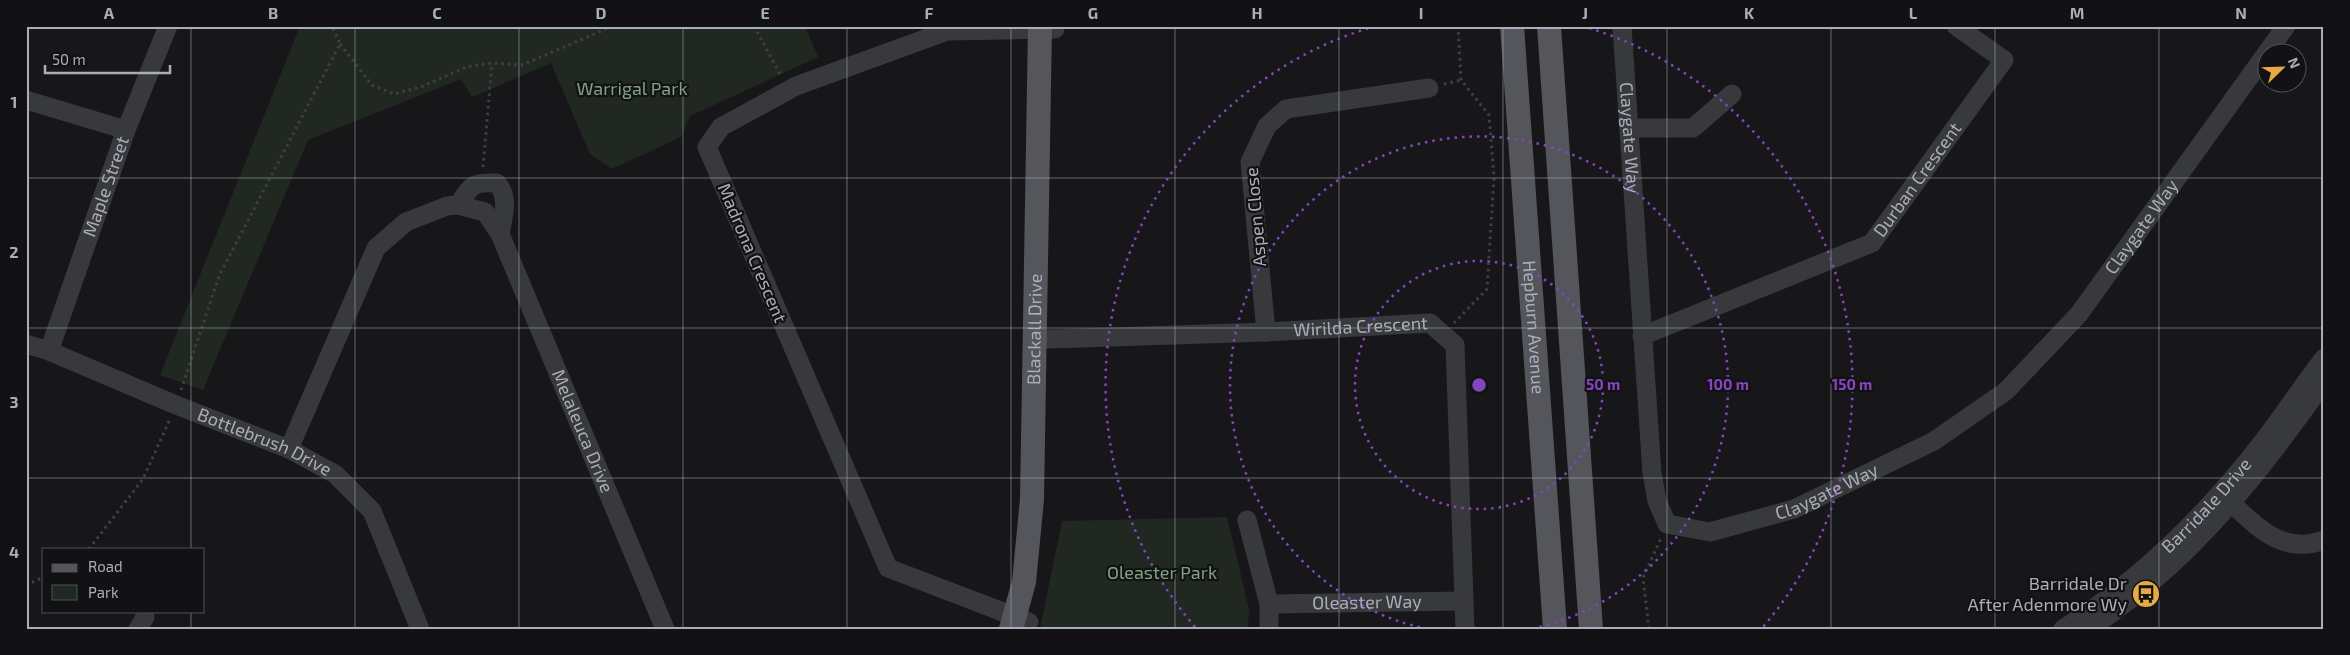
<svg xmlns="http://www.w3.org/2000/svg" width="2350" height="655" viewBox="0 0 2350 655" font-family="'Exo 2',sans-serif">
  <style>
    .green { fill: #212822 }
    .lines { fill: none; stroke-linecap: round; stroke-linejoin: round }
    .path { stroke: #3e4044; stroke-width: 3; stroke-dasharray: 2.5 4; stroke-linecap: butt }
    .minor { stroke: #38393d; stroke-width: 19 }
    .major { stroke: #54565c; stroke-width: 24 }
    .grid { fill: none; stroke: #aaaeb8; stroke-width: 1; stroke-opacity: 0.55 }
    .ring { fill: none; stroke: #8446be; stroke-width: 2.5; stroke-dasharray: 2.5 5 }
    .labels { text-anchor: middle; stroke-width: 4.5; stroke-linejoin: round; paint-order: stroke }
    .park-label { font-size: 18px; fill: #82a183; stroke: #121214 }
    .street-label { font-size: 18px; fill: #aaaeb8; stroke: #121214 }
    .poi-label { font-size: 18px; fill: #aaaeb8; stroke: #121214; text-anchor: end }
    .centre { fill: #8446be; stroke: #121214; stroke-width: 2.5 }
    .ring-label { font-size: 15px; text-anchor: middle; font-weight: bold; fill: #8446be; stroke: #121214; stroke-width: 4.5; stroke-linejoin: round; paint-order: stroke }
    .neatline { fill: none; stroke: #aaaeb8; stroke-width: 2 }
    .grid-label { font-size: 16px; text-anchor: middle; font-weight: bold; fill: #aaaeb8 }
  </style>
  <rect width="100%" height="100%" fill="#171719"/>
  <!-- green -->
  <path class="green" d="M 300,26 L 805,26 L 818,57 L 690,116 L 681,137 L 612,169 L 590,154 L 551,63 L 472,97 L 461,79 L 308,140 L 203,390 L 160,375 Z
    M 1227,517 L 1249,609 L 1248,629 L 1040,629 L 1062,521 Z"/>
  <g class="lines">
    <!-- path -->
    <path class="path" d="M 754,26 L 781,76
      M 340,44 L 372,85 L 394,94 L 421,87 L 466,67 L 492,63 L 522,65 L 613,26
      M 1444,84 L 1461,80
      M 483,167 L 492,63
      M 1454,323 L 1487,289 L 1494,177 L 1489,115 L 1461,80 L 1458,26
      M 181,390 L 219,276 L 340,44 L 332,26
      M 89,549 L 143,479 L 170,419
      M 26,585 L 44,577
      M 1649,629 L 1643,578 L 1661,538"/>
    <!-- minor -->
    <g class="minor">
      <path id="s1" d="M 1622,26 L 1652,473 L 1657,501 L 1667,524 L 1710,532 L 1794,509 L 1934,441 L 2006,391 L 2079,314 L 2286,26"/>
      <path d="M 26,100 L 126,130"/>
      <path d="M 1629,128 L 1693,128 L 1732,94"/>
      <path d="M 458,205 C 472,185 471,182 497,183 C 510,198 503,216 500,234"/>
      <path d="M 1266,332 L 1250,162 L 1267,126 L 1286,109 L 1429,88"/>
      <path id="s2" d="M 1642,336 L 1872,243 L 2004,60 L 1956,26"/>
      <path id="s3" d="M 1035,338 L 1049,339 L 1266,332 L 1430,323 L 1455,345 L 1465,629"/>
      <path id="s4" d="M 26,344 L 49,351 L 176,405 L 289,449 L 335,474 L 372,511 L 420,629"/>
      <path id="s5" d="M 49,351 L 126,130 L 168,26"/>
      <path id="s6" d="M 289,449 L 376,248 L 406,222 L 447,206 L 458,205 L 485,212 L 500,234 L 665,629"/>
      <path d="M 2221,494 C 2252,520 2278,557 2324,540"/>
      <path d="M 1247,520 L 1269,604 L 1269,629"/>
      <path id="s7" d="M 1269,604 L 1463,601"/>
      <path d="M 1029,622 L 888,568 L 707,147 L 721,127 L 796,86 L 947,31 L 1055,29"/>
      <path d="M 138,629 L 145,617"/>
      <path id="s8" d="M 2063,629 C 2140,580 2205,516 2261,444 C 2283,416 2302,386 2324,358"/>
      <path d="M 2090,629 C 2109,615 2129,601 2148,585 C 2217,528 2272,455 2324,382"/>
    </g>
    <!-- major -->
    <g class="major">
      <path id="s9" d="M 1512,26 L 1555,629"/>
      <path d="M 1549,26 L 1591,629"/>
      <path id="s10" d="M 1011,629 L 1024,582 L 1032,499 L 1040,26"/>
    </g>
  </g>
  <!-- grid -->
  <path class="grid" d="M 191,26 L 191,549M 355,26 L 355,629M 519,26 L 519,629M 683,26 L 683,629M 847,26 L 847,629M 1011,26 L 1011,629M 1175,26 L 1175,629M 1339,26 L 1339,629M 1503,26 L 1503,629M 1667,26 L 1667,629M 1831,26 L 1831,629M 1995,26 L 1995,629M 2159,26 L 2159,629M 26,178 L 2324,178M 26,328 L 2324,328M 26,478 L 2324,478M 191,611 L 191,629"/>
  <!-- distance rings -->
  <g class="ring">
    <circle cx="1479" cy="385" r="124"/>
    <path d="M1427 629A249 249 0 1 1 1531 629"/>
    <path d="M1195 627A373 373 0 0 1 1376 26M1582 26A373 373 0 0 1 1763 627"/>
  </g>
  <!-- icons -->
  <defs>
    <symbol id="bus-disc" viewBox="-11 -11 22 22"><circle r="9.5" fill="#e5ab42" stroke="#121214"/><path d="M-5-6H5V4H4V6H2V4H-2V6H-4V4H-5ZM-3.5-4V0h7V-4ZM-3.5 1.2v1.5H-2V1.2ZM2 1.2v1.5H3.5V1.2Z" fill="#111"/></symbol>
  </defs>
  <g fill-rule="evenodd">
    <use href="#bus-disc" x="2130" y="578" width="32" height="32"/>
  </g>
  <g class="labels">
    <!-- park labels -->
    <g class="park-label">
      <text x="632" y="95">Warrigal Park</text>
      <text x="1162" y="579">Oleaster Park</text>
    </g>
    <!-- street labels -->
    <g class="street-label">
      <text dy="6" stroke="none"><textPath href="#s1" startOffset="112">Claygate Way</textPath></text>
      <text dy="6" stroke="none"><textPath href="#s2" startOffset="326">Durban Crescent</textPath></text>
      <text dy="6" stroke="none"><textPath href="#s5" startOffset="174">Maple Street</textPath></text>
      <text transform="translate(1256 217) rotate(-95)" y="6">Aspen Close</text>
      <text dy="6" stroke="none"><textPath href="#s1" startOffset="1089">Claygate Way</textPath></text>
      <text transform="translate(752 253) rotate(67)" y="6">Madrona Crescent</text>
      <text dy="6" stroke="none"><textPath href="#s9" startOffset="302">Hepburn Avenue</textPath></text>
      <text dy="6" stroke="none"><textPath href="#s10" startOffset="302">Blackall Drive</textPath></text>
      <text dy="6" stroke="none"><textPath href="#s3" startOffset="326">Wirilda Crescent</textPath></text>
      <text dy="6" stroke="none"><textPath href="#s6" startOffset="582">Melaleuca Drive</textPath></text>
      <text dy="6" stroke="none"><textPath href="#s4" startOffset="258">Bottlebrush Drive</textPath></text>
      <text dy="6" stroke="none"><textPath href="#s1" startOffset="669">Claygate Way</textPath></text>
      <text dy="6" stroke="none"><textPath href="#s8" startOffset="190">Barridale Drive</textPath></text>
      <text dy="6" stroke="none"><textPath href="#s7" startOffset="98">Oleaster Way</textPath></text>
    </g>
    <!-- poi labels -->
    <g class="poi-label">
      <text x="2127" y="590">Barridale Dr<tspan x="2127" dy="21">After Adenmore Wy</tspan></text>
    </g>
  </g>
  <circle cx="1479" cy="385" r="8" class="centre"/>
  <g class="ring-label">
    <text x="1603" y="390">50 m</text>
    <text x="1728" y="390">100 m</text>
    <text x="1852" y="390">150 m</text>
  </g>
  <!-- border -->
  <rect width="2350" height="655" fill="none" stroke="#121214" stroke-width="55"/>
  <!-- legend -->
  <rect x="42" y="548" width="162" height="65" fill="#121214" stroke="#4f5056"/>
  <rect x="52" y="564" width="25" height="8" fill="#54565c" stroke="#4f5056"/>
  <text x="88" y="572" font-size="15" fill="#aaaeb8">Road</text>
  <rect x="52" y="585" width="25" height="15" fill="#212822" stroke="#4f5056"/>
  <text x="88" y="598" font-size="15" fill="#aaaeb8">Park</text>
  <!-- north arrow -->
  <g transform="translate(2282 68) rotate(67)"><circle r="24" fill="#121214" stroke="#4f5056"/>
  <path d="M0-4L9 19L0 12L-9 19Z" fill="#e5ab42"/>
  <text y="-8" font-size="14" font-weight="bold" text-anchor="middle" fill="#aaaeb8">N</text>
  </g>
  <!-- scale -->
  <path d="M45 65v8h125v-8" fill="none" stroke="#aaaeb8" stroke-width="2.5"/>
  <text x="52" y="65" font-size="15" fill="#aaaeb8" stroke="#121214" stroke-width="4" paint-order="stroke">50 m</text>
  <rect x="28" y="28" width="2294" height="600" class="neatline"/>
  <g class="grid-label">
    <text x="109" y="19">A</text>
    <text x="273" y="19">B</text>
    <text x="437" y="19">C</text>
    <text x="601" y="19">D</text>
    <text x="765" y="19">E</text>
    <text x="929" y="19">F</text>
    <text x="1093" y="19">G</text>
    <text x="1257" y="19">H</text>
    <text x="1421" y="19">I</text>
    <text x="1585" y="19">J</text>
    <text x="1749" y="19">K</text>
    <text x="1913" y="19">L</text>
    <text x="2077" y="19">M</text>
    <text x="2241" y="19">N</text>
    <text x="14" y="108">1</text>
    <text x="14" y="258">2</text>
    <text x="14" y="408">3</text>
    <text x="14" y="558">4</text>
  </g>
</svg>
